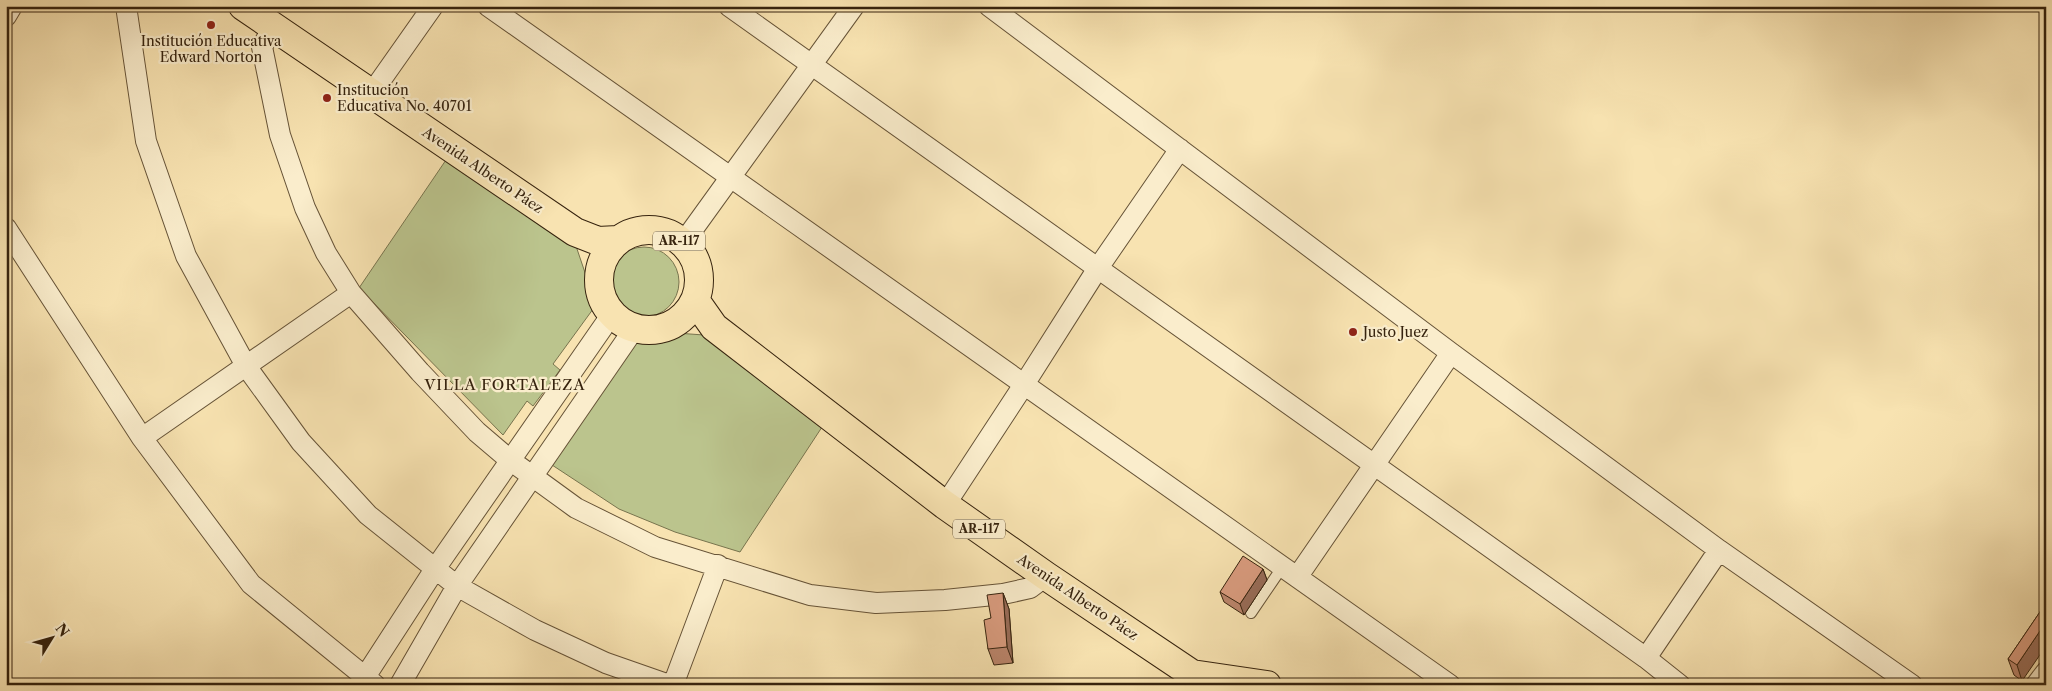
<svg xmlns="http://www.w3.org/2000/svg" width="2052" height="691" viewBox="0 0 2052 691" font-family="'Libre Caslon Text',serif">
  <style>
    .green { fill: #bbc48d; stroke: #78744e }
    .lines { fill: none; stroke-linecap: round; stroke-linejoin: round }
    .lane-casing { stroke: #665337; stroke-width: 12 }
    .street-casing { stroke: #665337; stroke-width: 22 }
    .primary-casing { stroke: #36230e; stroke-width: 30 }
    .lane { stroke: #faedcc; stroke-width: 10 }
    .street { stroke: #faedcc; stroke-width: 20 }
    .primary { stroke: #f8e3b1; stroke-width: 28 }
    .wall { fill: #bb856c; stroke: #36230e }
    .shaded-wall { fill: #986c58; stroke: #36230e }
    .building { fill: #d99b7e; stroke: #36230e }
    .poi-dot { fill: #8f2418; stroke: #faedcc; stroke-width: 2 }
    .labels { text-anchor: middle; stroke-width: 4.5; stroke-linejoin: round; paint-order: stroke }
    .shield { fill: #faedcc; stroke: #716047; stroke-width: 1 }
    .shield-label { font-size: 12px; font-weight: bold; fill: #36230e }
    .poi-label { font-size: 14px; fill: #36230e; stroke: #faedcc; text-anchor: start }
    .street-label { font-size: 14px; fill: #36230e; stroke: #faedcc }
    .neighbourhood-label { font-size: 15px; letter-spacing: 1px; fill: #36230e; stroke: #faedcc }
  </style>
  <rect width="100%" height="100%" fill="#f8e3b1"/>
  <filter id="stains"><feTurbulence type="fractalNoise" baseFrequency=".004" numOctaves="4"/><feColorMatrix values="0 0 0 0 .2 0 0 0 0 .09 0 0 0 0 .02 0 0 0 .5 -.17"/></filter>
  <radialGradient id="worn" r=".72"><stop offset=".6" stop-color="#630" stop-opacity="0"/><stop offset="1" stop-color="#630" stop-opacity=".3"/></radialGradient>
  <!-- green -->
  <path class="green" d="M 448,157 L 576,246 L 596,305 L 553,364 L 560,370 L 533,406 L 527,401 L 503,435 L 359,288 Z
    M609 282a35 35 0 1 1 70 0a35 35 0 1 1-70 0Z
    M 676,333 L 704,335 L 824,424 L 740,552 L 675,532 L 619,509 L 549,463 L 625,340 Z"/>
  <g class="lines">
    <defs>
      <path id="lane" d="M 1251,613 L 1283,566"/>
      <path id="street" d="M 126,6 L 146,141 L 186,256 L 246,366 L 301,442 L 368,515 L 457,586 L 535,630 L 606,663 L 669,685
        M 488,6 L 1450,685
        M 729,6 L 1646,658 L 1680,685
        M 989,6 L 1451,353 L 1719,550 L 1912,685
        M 6,16 L 12,6
        M 273,27 L 262,47 L 280,135 L 305,208 L 326,253 L 351,293 L 420,372 L 477,432 L 510,460 L 576,508 L 655,547 L 810,595 L 876,603 L 945,600 L 1003,594 L 1030,588 L 1046,576
        M 371,94 L 433,6
        M 6,228 L 142,438 L 251,584 L 375,685
        M 683,243 L 854,6
        M 142,438 L 351,293
        M 945,505 L 1025,383 L 1098,268 L 1180,149
        M 1298,576 L 1451,353
        M 1646,658 L 1719,550
        M 365,677 L 435,569 L 612,314
        M 400,685 L 457,586 L 634,329
        M 673,685 L 718,565
        M 2036,685 L 2046,672"/>
      <path id="primary" d="M 243,6 L 575,232 L 598,241 L 618,240
        M599 280a50 50 0 1 1 100 0a50 50 0 1 1-100 0Z
        M 695,300 L 714,327 L 945,505 L 1046,576 L 1192,674 L 1267,685"/>
    </defs>
    <!-- lane casing -->
    <use href="#lane" class="lane-casing"/>
    <!-- street casing -->
    <use href="#street" class="street-casing"/>
    <!-- primary casing -->
    <use href="#primary" class="primary-casing"/>
    <!-- lane -->
    <use href="#lane" class="lane"/>
    <!-- street -->
    <use href="#street" class="street"/>
    <!-- primary -->
    <use href="#primary" class="primary"/>
  </g>
  <!-- wall -->
  <path class="wall" d="M 1263,569 L 1267,580 L 1244,615 L 1224,602 L 1220,592 Z
    M 1003,593 L 1009,609 L 1013,663 L 994,665 L 988,649 L 991,618 Z
    M 2046,603 L 2022,681 L 2014,675 L 2008,659 Z"/>
  <!-- shaded-wall -->
  <path class="shaded-wall" d="M 1263,569 L 1267,580 L 1244,615 L 1240,604 Z
    M 1003,593 L 1009,609 L 1013,663 L 1007,647 Z
    M 2046,622 L 2046,646 L 2022,681 L 2017,665 Z"/>
  <!-- building -->
  <path class="building" d="M 1243,556 L 1263,569 L 1240,604 L 1220,592 Z
    M 1003,593 L 1007,647 L 988,649 L 984,620 L 991,618 L 987,595 Z
    M 2046,603 L 2046,622 L 2017,665 L 2008,659 Z"/>
  <!-- markers -->
  <g class="poi-dot">
    <circle cx="211" cy="25" r="5"/>
    <circle cx="327" cy="98" r="5"/>
    <circle cx="1353" cy="332" r="5"/>
  </g>
  <g class="labels">
    <!-- shield labels -->
    <g class="shield">
      <rect x="653" y="231.5" width="52" height="19" rx="4"/>
      <rect x="953" y="519.5" width="52" height="19" rx="4"/>
    </g>
    <g class="shield-label">
      <text x="679" y="245">AR-117</text>
      <text x="979" y="533">AR-117</text>
    </g>
    <!-- poi labels -->
    <g class="poi-label">
      <text x="211" y="46" text-anchor="middle">Institución Educativa<tspan x="211" dy="16">Edward Norton</tspan></text>
      <text x="337" y="95">Institución<tspan x="337" dy="16">Educativa No. 40701</tspan></text>
      <text x="1363" y="337">Justo Juez</text>
    </g>
    <!-- street labels -->
    <g class="street-label">
      <text transform="translate(483 170) rotate(34)" y="5">Avenida Alberto Páez</text>
      <text transform="translate(1078 597) rotate(34)" y="5">Avenida Alberto Páez</text>
    </g>
    <!-- neighbourhood labels -->
    <g class="neighbourhood-label">
      <text x="505" y="390">VILLA FORTALEZA</text>
    </g>
  </g>
  <!-- margin -->
  <rect width="2052" height="691" fill="none" stroke="#f8e3b1" stroke-width="25"/>
  <rect x="8" y="8" width="2037" height="676" fill="none" stroke="#36230e" stroke-width="2.5"/>
  <rect x="12" y="12" width="2027" height="666" fill="none" stroke="#36230e"/>
  <!-- north arrow -->
  <g transform="translate(52 638) rotate(53)" stroke="#faedcc" stroke-width="4" paint-order="stroke">
  <path d="M0-4L9 19L0 12L-9 19Z" fill="#36230e"/>
  <text y="-8" font-size="14" font-weight="bold" text-anchor="middle" fill="#36230e">N</text>
  </g>
  <rect width="100%" height="100%" filter="url(#stains)"/>
  <rect width="100%" height="100%" fill="url(#worn)"/>
</svg>
